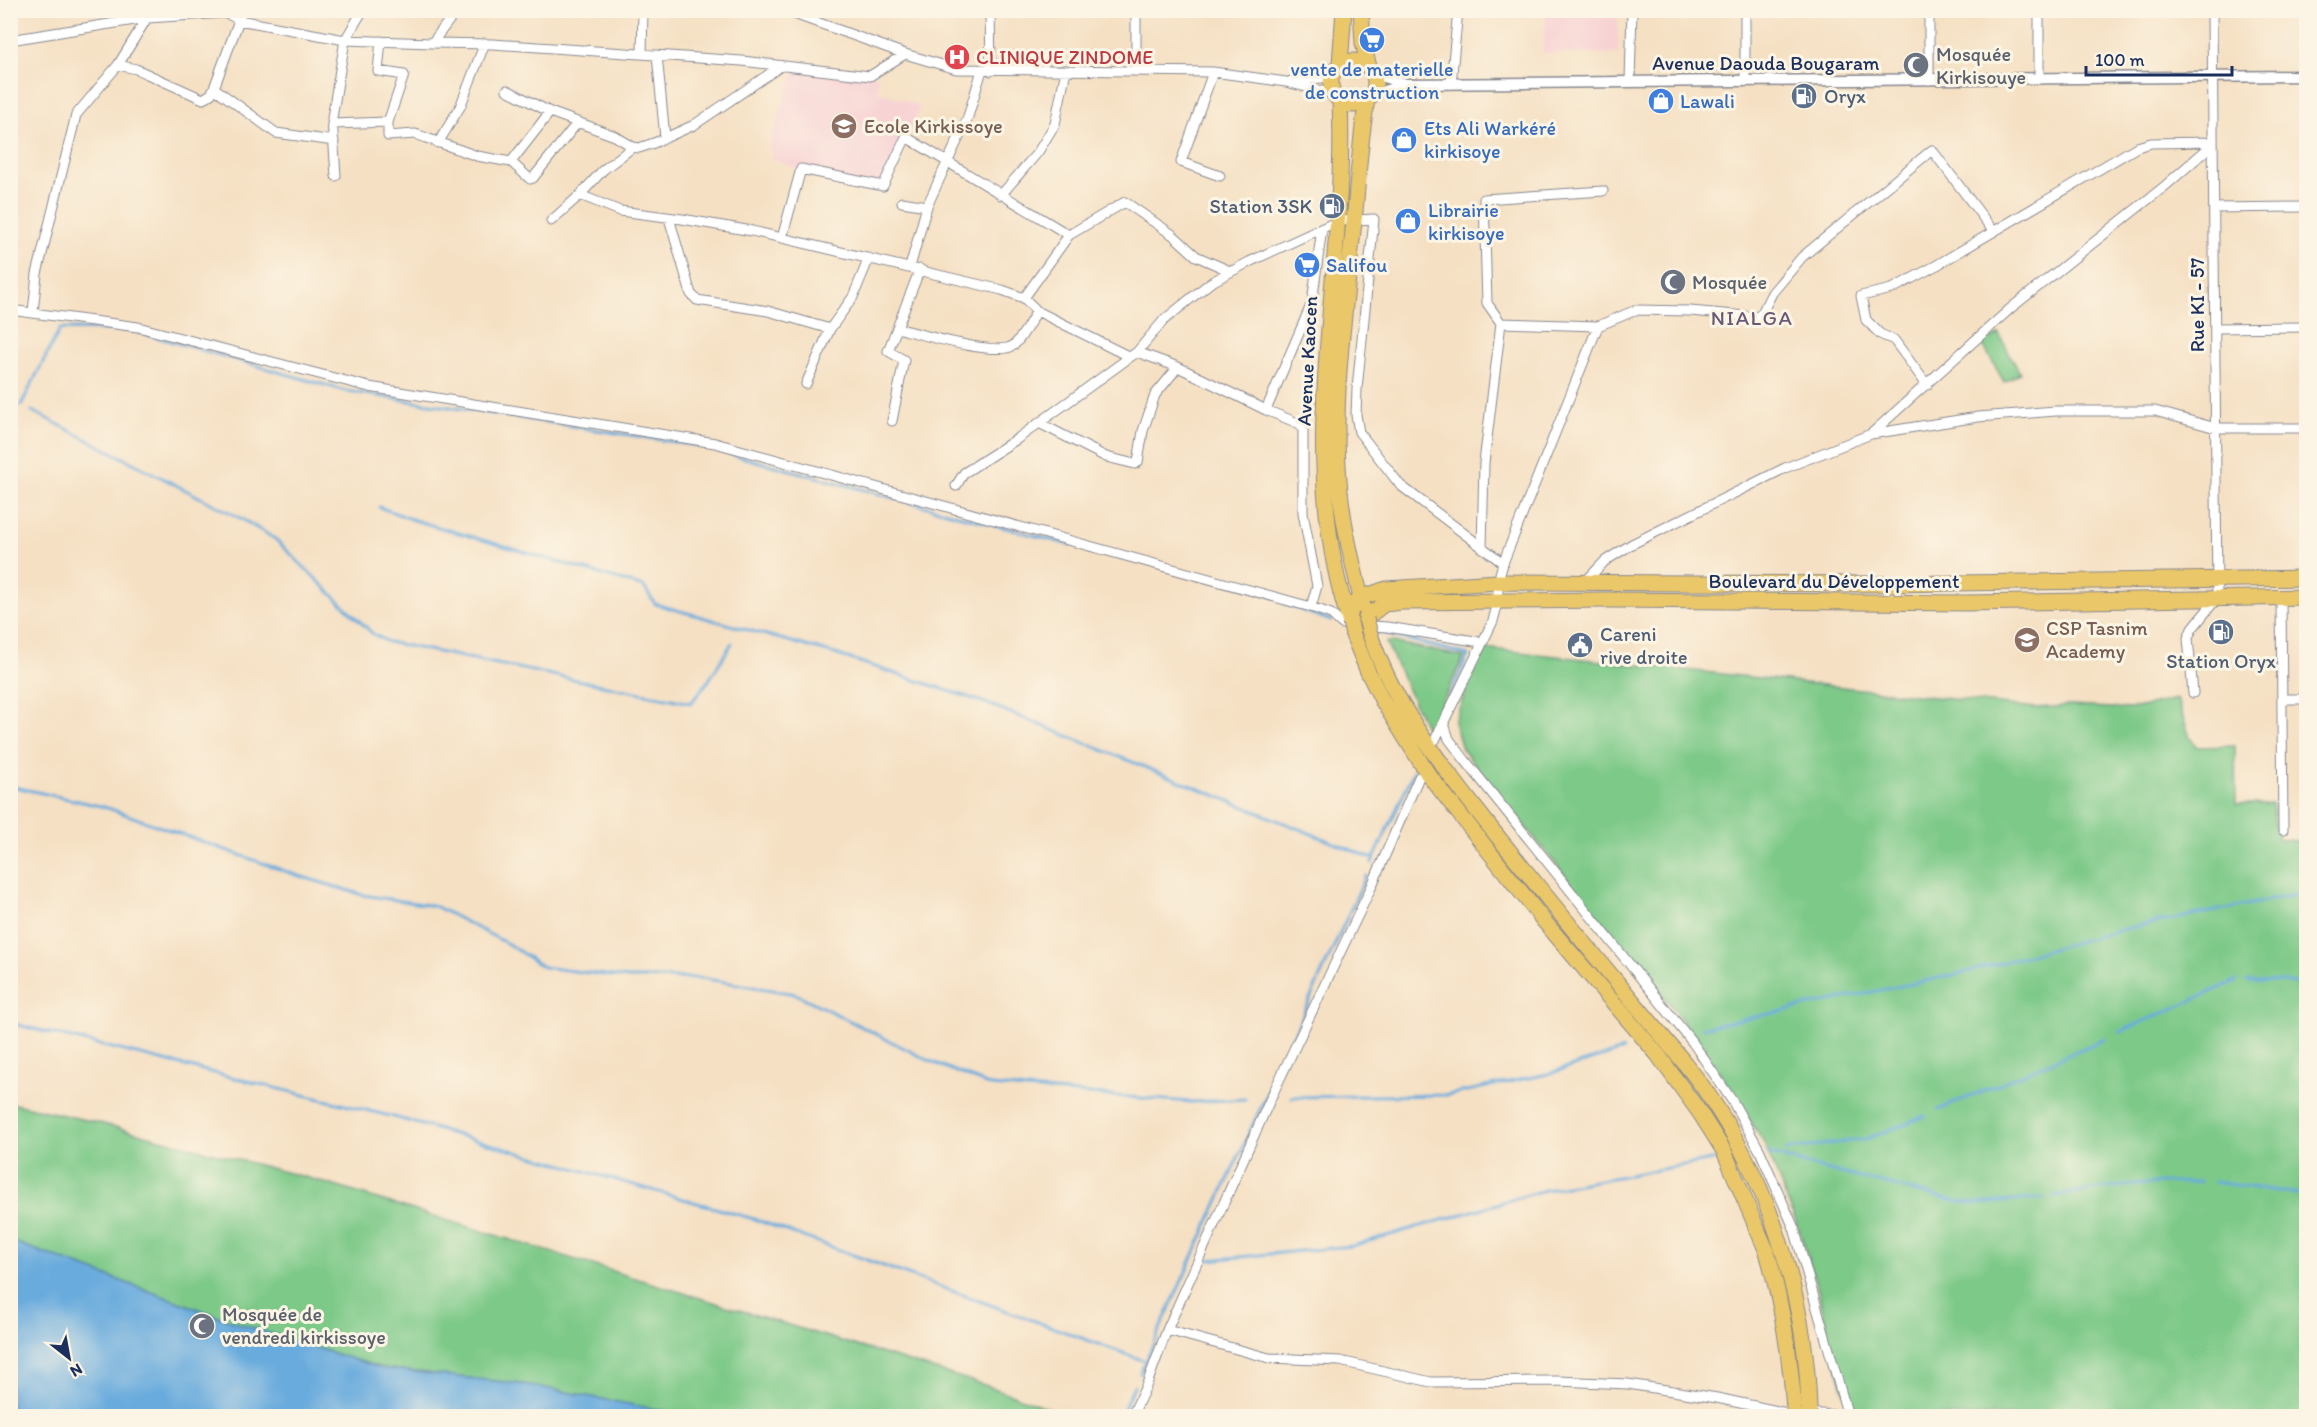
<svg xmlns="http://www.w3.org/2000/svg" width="2317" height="1427" viewBox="0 0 2317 1427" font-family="Itim,sans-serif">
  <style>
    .built { fill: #f7cfd2 }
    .green { fill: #7dc988; stroke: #4c7c73; stroke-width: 1.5 }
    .water { fill: #69abdd; stroke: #426d9e; stroke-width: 1.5 }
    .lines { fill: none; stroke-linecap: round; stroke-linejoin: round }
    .stream { stroke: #69abdd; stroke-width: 3 }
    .minor-casing { stroke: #888890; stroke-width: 11 }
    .tertiary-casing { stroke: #888890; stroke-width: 13 }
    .trunk-casing { stroke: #888890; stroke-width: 17 }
    .minor { stroke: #fff; stroke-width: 9 }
    .tertiary { stroke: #fff; stroke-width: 10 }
    .trunk { stroke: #eac769; stroke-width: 15 }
    .trunk-bridge-casing { stroke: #888890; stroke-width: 17; stroke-linecap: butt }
    .trunk-bridge { stroke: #eac769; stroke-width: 15 }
    .labels { text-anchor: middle; stroke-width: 6; stroke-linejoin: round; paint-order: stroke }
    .worship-label { font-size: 20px; fill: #5b616d; stroke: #fcf5e5; text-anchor: start }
    .health-label { font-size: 20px; fill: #be3a42; stroke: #fcf5e5; text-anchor: start }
    .street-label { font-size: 20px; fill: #1b2f5e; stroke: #fcf5e5 }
    .shop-label { font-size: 20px; fill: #366cbe; stroke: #fcf5e5; text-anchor: start }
    .service-label { font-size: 20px; fill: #4e5e75; stroke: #fcf5e5; text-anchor: start }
    .education-label { font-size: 20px; fill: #785e54; stroke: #fcf5e5; text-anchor: start }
    .neighbourhood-label { font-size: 21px; letter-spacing: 1.5px; fill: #695876; stroke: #fcf5e5 }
  </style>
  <rect width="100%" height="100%" fill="#fcf5e5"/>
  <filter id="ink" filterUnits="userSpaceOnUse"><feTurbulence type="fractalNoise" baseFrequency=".0167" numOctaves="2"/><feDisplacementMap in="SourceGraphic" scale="12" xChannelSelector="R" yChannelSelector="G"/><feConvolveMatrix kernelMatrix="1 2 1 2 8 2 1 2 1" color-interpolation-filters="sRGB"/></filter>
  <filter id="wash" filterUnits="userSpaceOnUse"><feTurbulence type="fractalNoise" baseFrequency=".008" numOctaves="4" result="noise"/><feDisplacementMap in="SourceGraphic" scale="24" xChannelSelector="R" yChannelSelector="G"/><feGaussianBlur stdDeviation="1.35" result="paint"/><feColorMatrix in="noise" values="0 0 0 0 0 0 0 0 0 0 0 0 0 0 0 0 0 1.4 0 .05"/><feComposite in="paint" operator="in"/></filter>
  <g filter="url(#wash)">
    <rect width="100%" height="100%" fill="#f5e0c3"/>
    <!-- built -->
    <path class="built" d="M 1547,11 L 1618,11 L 1618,54 L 1542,53 Z
      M 797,64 L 872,73 L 879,77 L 877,91 L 920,106 L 885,193 L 800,174 L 797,169 L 771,158 L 772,152 L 768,149 Z"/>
    <!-- green -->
    <path class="green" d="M 1999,334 L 2020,373 L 2004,382 L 1982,343 Z
      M 1386,642 L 1393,642 L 1464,657 L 1428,733 Z
      M 1482,648 L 2036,708 L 2070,706 L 2131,709 L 2177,699 L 2190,738 L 2197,747 L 2235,746 L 2236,804 L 2272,804 L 2278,839 L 2306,842 L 2306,1416 L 1883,1416 L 1865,1413 L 1854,1407 L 1847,1400 L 1832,1352 L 1818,1290 L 1797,1224 L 1764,1143 L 1722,1076 L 1676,1012 L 1462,749 L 1454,722 Z
      M 10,1103 L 104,1124 L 312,1179 L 991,1387 L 1070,1416 L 690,1416 L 530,1385 L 381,1368 L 234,1322 L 11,1241 Z"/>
    <!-- water -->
    <path class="water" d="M 11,1241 L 234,1322 L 381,1368 L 530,1385 L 690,1416 L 11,1416 Z"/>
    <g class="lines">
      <!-- stream -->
      <path class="stream" d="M 21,405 L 60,329 L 131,330 L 346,391 L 700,446 L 1070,545
        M 32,411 L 242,519 L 275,539 L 373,634 L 388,642 L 691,703 L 709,680 L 732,643
        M 379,507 L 414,520 L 644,587 L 655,604 L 835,654 L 983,702 L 1374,859
        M 1285,604 L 1332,621
        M 1375,631 L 1468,655 L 1433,734
        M 10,786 L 105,807 L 296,875 L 363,895 L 435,906 L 508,944 L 543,967 L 628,978 L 701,978 L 796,994 L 930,1061 L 991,1086 L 1191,1102 L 1245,1099
        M 1372,863 L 1414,771
        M 2247,981 L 2306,983
        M 10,1023 L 394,1117 L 754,1219 L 1145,1361
        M 1702,1028 L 1967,972 L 2129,928 L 2306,893
        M 2119,1032 L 2236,981
        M 1291,1097 L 1448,1095 L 1548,1074 L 1623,1050
        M 1938,1110 L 2105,1039
        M 1786,1150 L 1866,1139 L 1925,1116
        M 1768,1153 L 1813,1166 L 1959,1202 L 1978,1204 L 2044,1198
        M 2214,1182 L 2306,1195
        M 2054,1196 C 2102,1187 2150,1182 2200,1182
        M 1208,1260 L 1352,1246 L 1545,1190 L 1718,1159
        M 1140,1373 L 1366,876
        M 1120,1416 L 1134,1386"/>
    </g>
  </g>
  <g filter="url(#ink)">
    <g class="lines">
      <defs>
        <path id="minor" d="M 363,10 L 345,40 L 432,43
          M 457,10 L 432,43 L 493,44 L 742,61 L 870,76 L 905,54
          M 783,10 L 905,54 L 956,69 L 1213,72 L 1286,82 L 1334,94
          M 990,10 L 991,71
          M 226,13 L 239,20 L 345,40 L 332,118 L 336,176
          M 10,40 L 147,18 L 226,13 L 229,10
          M 642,54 L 643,10
          M 657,55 L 665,138
          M 118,65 L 147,18
          M 1136,71 L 1136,10
          M 1213,72 L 1181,162 L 1220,176
          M 2039,79 L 2039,10
          M 1929,80 L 1929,10
          M 1291,81 L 1331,77
          M 1745,81 L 1745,10
          M 1630,82 L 1632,10
          M 1451,84 L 1458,10
          M 214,88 L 276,133 L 334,141
          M 507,90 L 550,112 L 615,136 L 633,147 L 603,170 L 580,195 L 551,221
          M 388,122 L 388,136 L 415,134 L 477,156 L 511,162 L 530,179 L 533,178 L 578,122
          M 332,124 L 388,122 L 404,75 L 378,71 L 381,41
          M 438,143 L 460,107 L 485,43
          M 633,147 L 639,148 L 654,143 L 694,125 L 781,66
          M 511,162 L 550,112
          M 580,195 L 620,211 L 682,219 L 752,231 L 1002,290 L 1024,298 L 1037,311 L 1130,357
          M 1001,195 L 1038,152 L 1055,124 L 1066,70
          M 902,202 L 927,206
          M 2214,208 L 2306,207
          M 669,218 L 691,294 L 697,300 L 768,311 L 830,329
          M 1069,235 L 1125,202 L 1173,235 L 1196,256 L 1230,271
          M 782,238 L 801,169 L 883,186 L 906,137 L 1069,235 L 1024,298
          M 910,267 L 927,206 L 967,120 L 982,70
          M 10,310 L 138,327 L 369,387 L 715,443 L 1311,607 L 1331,614 L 1342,624 L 1387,627 L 1481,642
          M 33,312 L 37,274 L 76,115 L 118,65 L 136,69 L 203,99 L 211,94 L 214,88 L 239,20
          M 1501,323 L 1598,326 L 1636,310 L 1690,311 L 1757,317 L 1762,313 L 1772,293 L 1802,257 L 1932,150 L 1994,232
          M 897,328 C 917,333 999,358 1014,345 C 1023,337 1030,322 1037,311
          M 2215,328 L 2306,327
          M 1137,352 L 1178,367 L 1266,410 L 1312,303 L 1322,228
          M 806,384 L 830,329 L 853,297 L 869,258
          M 1927,385 L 1894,340 L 1880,334 L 1866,320 L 1861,296 L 1892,289 L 1937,265 L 2137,147 L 2151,143 L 2213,142
          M 1266,410 L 1300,424 L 1303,429 L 1303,513 L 1317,586 L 1311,607
          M 892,421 L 904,360 L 888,351 L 920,269
          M 1039,423 L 1106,457 L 1135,464 L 1138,462 L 1143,431 L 1155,395 L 1178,367
          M 1872,433 L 2011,308 L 2165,186 L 2213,144
          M 956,486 L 964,473 L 1017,439 L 1137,352 L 1164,320 L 1210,283 L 1249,262 L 1338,221 L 1374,219 L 1357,389 L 1356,415 L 1359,432 L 1400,485 L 1503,563
          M 1482,548 L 1484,463 L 1501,323 L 1487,303 L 1484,199 L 1603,191
          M 1584,583 L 1605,561 L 1632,544 L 1785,468 L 1871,434 L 1978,417 L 2056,411 L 2155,411 L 2216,428 L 2306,428
          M 2281,597 L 2283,830
          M 2193,693 L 2188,638 L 2192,629 L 2217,598 L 2212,10
          M 2282,699 L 2306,699
          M 1444,724 L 1449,739 L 1465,760 L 1693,1043 L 1733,1102 L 1760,1151 L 1794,1228 L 1848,1416
          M 1435,740 L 1493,621 L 1498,602 L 1498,582 L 1503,563 L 1598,326
          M 1167,1330 L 1269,1358 L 1340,1361 L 1431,1382 L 1557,1381 L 1628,1384 L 1717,1398 L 1782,1412 L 1857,1416
          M 1132,1416 L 1147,1384 L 1167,1330 L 1274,1091 L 1370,890 L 1419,777"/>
        <path id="tertiary" d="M 1374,74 L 1406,84
          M 1371,95 L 1407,84 L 2306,76"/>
        <path id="trunk" d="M 1361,10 L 1363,43 L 1369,67
          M1331 83a22 22 0 1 1 44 0a22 22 0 1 1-44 0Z
          M 1340,64 L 1344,10
          M 1340,101 C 1348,273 1293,452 1349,620
          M 1363,607 C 1354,568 1344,530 1340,491 C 1331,404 1344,318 1353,231 C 1358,187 1359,144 1367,100
          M 1366,618 L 1384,604 L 1403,602 L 1608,600 L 1966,603 L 2306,597
          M 1349,621 L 1351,609 L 1355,603 L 1366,596 L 1386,589 L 1498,582 L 1889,584 L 2306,578
          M 1370,634 C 1394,707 1443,767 1490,827 C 1535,883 1580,938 1626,993 C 1657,1031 1691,1067 1717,1108 C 1774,1197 1807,1306 1809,1411
          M 1353,635 L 1368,672 L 1382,700 L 1428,774 L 1543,920 L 1658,1055 L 1700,1113 L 1724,1151 L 1767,1252 C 1782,1303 1790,1355 1794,1408"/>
      </defs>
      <!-- minor casing -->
      <use href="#minor" class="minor-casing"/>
      <!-- tertiary casing -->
      <use href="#tertiary" class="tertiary-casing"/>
      <!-- trunk casing -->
      <use href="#trunk" class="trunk-casing"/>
      <!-- minor -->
      <use href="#minor" class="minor"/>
      <!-- tertiary -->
      <use href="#tertiary" class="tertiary"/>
      <!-- trunk -->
      <use href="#trunk" class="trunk"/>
      <defs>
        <path id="trunk-bridge" d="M 1366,619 L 1370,634
          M 1350,622 L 1353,635
          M 1794,1408 L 1794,1416
          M 1809,1416 L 1809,1411"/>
      </defs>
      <!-- trunk-bridge casing -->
      <use href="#trunk-bridge" class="trunk-bridge-casing"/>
      <!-- trunk-bridge -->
      <use href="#trunk-bridge" class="trunk-bridge"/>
    </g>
  </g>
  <!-- icons -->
  <defs>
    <symbol id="supermarket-disc" viewBox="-11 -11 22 22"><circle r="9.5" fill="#3f7fe0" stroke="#fcf5e5"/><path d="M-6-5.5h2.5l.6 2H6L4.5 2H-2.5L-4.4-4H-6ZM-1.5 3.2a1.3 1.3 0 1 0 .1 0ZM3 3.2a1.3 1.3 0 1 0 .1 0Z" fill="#fff"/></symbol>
    <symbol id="hospital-disc" viewBox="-11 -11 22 22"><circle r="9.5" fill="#e0444e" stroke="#fcf5e5"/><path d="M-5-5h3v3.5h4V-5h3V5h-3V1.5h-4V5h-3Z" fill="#fff"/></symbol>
    <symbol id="mosque-disc" viewBox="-11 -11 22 22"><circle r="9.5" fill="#6b7280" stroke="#fcf5e5"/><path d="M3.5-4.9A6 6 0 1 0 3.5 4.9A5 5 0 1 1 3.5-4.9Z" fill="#fff"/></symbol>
    <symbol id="fuel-disc" viewBox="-11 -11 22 22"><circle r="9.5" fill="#5c6f8a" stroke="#fcf5e5"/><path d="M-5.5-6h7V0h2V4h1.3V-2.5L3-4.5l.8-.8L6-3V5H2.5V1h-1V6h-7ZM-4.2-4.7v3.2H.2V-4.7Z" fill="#fff"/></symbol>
    <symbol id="shop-disc" viewBox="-11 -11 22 22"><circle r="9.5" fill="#3f7fe0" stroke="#fcf5e5"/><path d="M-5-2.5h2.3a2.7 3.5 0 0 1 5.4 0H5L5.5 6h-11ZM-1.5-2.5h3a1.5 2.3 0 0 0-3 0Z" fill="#fff"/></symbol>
    <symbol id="school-disc" viewBox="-11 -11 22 22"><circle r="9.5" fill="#8d6e63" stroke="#fcf5e5"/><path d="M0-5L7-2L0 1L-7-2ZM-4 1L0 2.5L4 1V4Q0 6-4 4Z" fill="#fff"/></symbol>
    <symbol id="civic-disc" viewBox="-11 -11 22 22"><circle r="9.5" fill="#5c6f8a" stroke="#fcf5e5"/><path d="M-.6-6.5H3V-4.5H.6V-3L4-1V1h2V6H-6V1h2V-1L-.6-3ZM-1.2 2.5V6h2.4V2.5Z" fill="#fff"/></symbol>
  </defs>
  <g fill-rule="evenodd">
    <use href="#supermarket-disc" x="1357" y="25" width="30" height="30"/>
    <use href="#hospital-disc" x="942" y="42" width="30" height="30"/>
    <use href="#mosque-disc" x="1901" y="50" width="30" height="30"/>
    <use href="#fuel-disc" x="1789" y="81" width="30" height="30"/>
    <use href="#shop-disc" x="1646" y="86" width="30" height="30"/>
    <use href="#school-disc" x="829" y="111" width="30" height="30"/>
    <use href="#shop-disc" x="1389" y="125" width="30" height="30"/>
    <use href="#fuel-disc" x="1317" y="191" width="30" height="30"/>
    <use href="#shop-disc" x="1393" y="206" width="30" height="30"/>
    <use href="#supermarket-disc" x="1292" y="250" width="30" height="30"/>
    <use href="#mosque-disc" x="1658" y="267" width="30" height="30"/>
    <use href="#fuel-disc" x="2206" y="617" width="30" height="30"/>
    <use href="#school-disc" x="2012" y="625" width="30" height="30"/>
    <use href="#civic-disc" x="1565" y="630" width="30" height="30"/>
    <use href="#mosque-disc" x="187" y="1311" width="30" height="30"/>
  </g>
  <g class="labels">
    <!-- worship labels -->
    <g class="worship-label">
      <text x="1936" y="61">Mosquée<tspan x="1936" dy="23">Kirkisouye</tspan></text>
      <text x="1692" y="289">Mosquée</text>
      <text x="222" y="1321">Mosquée de<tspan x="222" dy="23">vendredi kirkissoye</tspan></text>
    </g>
    <!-- health labels -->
    <g class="health-label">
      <text x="976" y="64">CLINIQUE ZINDOME</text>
    </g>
    <!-- street labels -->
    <g class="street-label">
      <text x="1766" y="70">Avenue Daouda Bougaram</text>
      <text transform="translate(2197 305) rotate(-90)" y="7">Rue KI - 57</text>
      <text transform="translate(1307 361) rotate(-87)" y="7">Avenue Kaocen</text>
      <text x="1834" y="588">Boulevard du Développement</text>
    </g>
    <!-- shop labels -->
    <g class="shop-label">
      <text x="1372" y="76" text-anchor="middle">vente de materielle<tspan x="1372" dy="23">de construction</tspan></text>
      <text x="1680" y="108">Lawali</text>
      <text x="1424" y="135">Ets Ali Warkéré<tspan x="1424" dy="23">kirkisoye</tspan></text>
      <text x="1428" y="217">Librairie<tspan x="1428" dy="23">kirkisoye</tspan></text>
      <text x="1326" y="272">Salifou</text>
    </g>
    <!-- service labels -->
    <g class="service-label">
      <text x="1824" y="103">Oryx</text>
      <text x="1312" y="213" text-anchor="end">Station 3SK</text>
      <text x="1600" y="641">Careni<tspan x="1600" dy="23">rive droite</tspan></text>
      <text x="2221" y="668" text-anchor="middle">Station Oryx</text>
    </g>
    <!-- education labels -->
    <g class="education-label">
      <text x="864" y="133">Ecole Kirkissoye</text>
      <text x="2046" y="635">CSP Tasnim<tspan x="2046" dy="23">Academy</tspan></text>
    </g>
    <!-- neighbourhood labels -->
    <g class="neighbourhood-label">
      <text x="1752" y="325">NIALGA</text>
    </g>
  </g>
  <!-- margin -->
  <rect width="2317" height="1427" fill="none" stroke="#fcf5e5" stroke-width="36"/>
  <!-- north arrow -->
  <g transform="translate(69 1358) rotate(149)" stroke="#fcf5e5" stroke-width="4.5" paint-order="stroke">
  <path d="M0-4.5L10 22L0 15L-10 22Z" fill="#1b2f5e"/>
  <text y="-9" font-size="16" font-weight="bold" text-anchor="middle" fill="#1b2f5e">N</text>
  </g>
  <!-- scale -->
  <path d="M2086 66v9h146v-9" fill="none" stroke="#1b2f5e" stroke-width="3"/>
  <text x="2095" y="66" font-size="18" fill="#1b2f5e" stroke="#fcf5e5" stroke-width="4.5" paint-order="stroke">100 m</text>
</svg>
